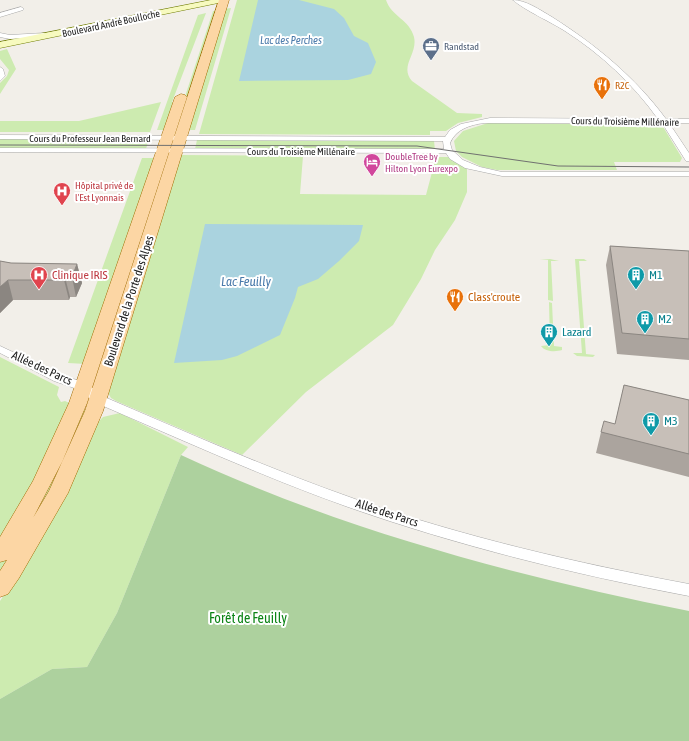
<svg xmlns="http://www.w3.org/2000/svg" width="689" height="741" viewBox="0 0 689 741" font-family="'Asap Condensed',sans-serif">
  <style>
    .grass { fill: #cdebb0 }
    .forest { fill: #add19e }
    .water { fill: #aad3df }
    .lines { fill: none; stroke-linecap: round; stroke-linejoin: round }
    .street-casing { stroke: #a9a9a9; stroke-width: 1 }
    .secondary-casing { stroke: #707d05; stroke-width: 1 }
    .primary-casing { stroke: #a06b00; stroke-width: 1 }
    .street { fill: #fff; fill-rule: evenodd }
    .secondary { fill: #f7fabf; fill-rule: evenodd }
    .primary { fill: #fcd6a4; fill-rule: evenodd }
    .tram { stroke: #707070; stroke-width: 1 }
    .wall { fill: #aba49e }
    .shaded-wall { fill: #8b8681 }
    .building { fill: #c7bfb8; stroke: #8b8681 }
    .labels { text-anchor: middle; stroke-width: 4; stroke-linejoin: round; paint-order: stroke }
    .far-street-label { font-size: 10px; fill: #222; stroke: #fff }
    .far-service-label { font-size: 10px; fill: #4e5e75; stroke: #fff; text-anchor: start }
    .far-food-label { font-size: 10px; fill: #c56008; stroke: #fff; text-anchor: start }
    .far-hotel-label { font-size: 10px; fill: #b23c85; stroke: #fff; text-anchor: start }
    .far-health-label { font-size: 10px; fill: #be3a42; stroke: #fff; text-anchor: start }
    .far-water-label { font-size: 11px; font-style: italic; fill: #4a7aab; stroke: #fff }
    .health-label { font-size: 12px; fill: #be3a42; stroke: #fff; text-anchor: start }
    .culture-label { font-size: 12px; fill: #0d838f; stroke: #fff; text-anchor: start }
    .food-label { font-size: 12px; fill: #c56008; stroke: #fff; text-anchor: start }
    .street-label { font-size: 12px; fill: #222; stroke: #fff }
    .water-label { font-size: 13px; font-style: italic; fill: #4a7aab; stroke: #fff }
    .near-park-label { font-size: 14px; fill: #0c8416; stroke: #fff }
  </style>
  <rect width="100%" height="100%" fill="#f2efe9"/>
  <!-- grass -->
  <path class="grass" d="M 237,0 L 386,0 C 391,16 410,20 414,37 C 418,54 399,66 412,81 L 457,113 L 482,114 L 482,117 L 458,123 L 446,131 L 430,131 L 430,135 L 199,134 Z
    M 231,8 L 195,130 L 187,130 L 223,9 Z
    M 213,11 L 216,11 L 179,130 L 174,130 Z
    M 206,13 L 172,102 L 175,103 L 166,130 L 157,130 L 198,15 Z
    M 7,49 L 16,69 L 0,94 L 0,83 L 7,76 L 9,70 L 0,59 L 0,51 Z
    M 161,102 L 150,132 L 0,132 L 0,121 L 79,121 Z
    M 488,123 L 662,125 L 682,158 L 680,162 L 614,162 L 617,170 L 497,170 L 482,167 L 462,157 L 456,151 L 454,141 L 463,131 Z
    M 0,139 L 149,139 L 146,149 L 0,148 Z
    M 197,140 L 434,141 L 435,150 L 195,149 Z
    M 179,155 L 303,156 L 300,194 L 426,195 L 436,157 L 448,157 L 467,169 L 467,192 L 455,220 L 435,250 L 421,279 L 393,325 L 306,392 L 242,455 L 116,401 L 111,398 L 107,391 Z
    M 142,158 L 156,158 L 86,364 L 68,363 Z
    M 550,259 L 559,261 L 551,261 L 553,301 L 548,300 L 548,260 L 540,260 Z
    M 575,259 L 584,259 L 587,261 L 579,261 L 586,354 L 595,355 L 593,357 L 577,356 L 573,353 L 582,353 Z
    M 549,302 L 552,303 L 554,346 L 562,347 L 562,350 C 556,352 545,352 541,346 L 550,345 Z
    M 0,357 L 59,387 L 57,395 L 61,402 L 65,401 L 87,411 L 68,458 L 0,577 Z
    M 120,413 L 188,447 L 181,455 L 117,613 L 87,667 L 52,669 L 0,699 L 0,601 L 28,559 L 96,424 L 103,417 Z"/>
  <!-- forest -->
  <path class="forest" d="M 181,455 C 342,530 515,576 689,611 L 689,741 L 0,741 L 0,699 L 52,669 L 87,667 L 117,613 Z"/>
  <!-- water -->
  <path class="water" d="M 258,0 L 299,0 L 334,9 L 344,18 L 354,36 L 368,43 L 376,62 L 371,74 L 348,80 L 239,81 Z
    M 205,224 L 363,225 L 359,241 L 339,261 L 318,279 L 298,287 L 295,298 L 280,335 L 237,356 L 222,360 L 174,363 Z"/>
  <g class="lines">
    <defs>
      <path id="street" d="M 513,0 C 526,0 540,10 552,17 C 596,45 635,77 666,119 L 689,119 L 689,123 L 669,123 L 689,153 L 689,161 L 686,161 L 662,123 L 484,123 C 470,125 456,129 450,143 L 452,150 L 463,160 L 480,167 L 502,172 L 689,172 L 689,176 L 502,176 L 465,168 L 450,159 L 446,153 L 0,152 L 0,148 L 444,149 L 443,141 L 0,139 L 0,135 L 445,137 L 450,130 L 461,124 L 490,118 L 658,119 C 633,84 601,54 565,31 C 551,22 524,10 513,0 Z
        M 21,7 L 24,9 L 23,10 L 0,17 L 0,13 Z
        M 0,33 L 10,35 L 44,33 L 47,35 L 44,37 L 10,39 L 0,37 Z
        M 0,67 L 3,69 L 5,76 L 0,81 Z
        M 0,346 L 62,375 L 88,384 L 102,396 C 186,432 269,469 355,499 C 464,537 576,563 689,584 L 689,596 C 573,574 459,546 348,507 C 261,476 178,438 94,402 L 80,390 L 54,381 L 0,353 Z"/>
      <path id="secondary" d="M 211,0 L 227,0 L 223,2 L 0,48 L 0,42 Z"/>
      <path id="primary" d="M 219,0 L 229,0 L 103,411 L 68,493 L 19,578 L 8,594 L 0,597 L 0,571 L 7,560 L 0,562 L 0,537 L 33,481 L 69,403 L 175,97 L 181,94 L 185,95 L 187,97 L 87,403 L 62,462 L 33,518 L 49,491 L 85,411 Z"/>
    </defs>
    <!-- street casing -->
    <use href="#street" class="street-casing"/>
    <!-- secondary casing -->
    <use href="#secondary" class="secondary-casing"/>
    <!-- primary casing -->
    <use href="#primary" class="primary-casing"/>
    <!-- street -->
    <use href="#street" class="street"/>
    <!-- secondary -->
    <use href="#secondary" class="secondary"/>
    <!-- primary -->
    <use href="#primary" class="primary"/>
    <!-- tram -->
    <path class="tram" d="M 0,145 L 417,146 L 558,166 L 689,167"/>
  </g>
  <!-- wall -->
  <path class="wall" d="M 610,246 L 689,251 L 689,360 L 617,354 L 606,265 Z
    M 0,261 L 11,263 L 77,264 L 82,283 L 76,297 L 70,297 L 69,300 L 13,300 L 0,313 Z
    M 624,385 L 689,400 L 689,477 L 596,453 L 601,432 L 615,424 Z"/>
  <!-- shaded-wall -->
  <path class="shaded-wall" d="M 77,264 L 82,283 L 76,297 L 72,277 Z
    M 65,277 L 70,297 L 69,300 L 64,280 Z
    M 8,280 L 13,300 L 0,313 L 0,287 Z"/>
  <!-- building -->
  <path class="building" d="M 610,246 L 689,251 L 689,339 L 622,333 Z
    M 0,261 L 11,263 L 77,264 L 72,277 L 65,277 L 64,280 L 8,280 L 0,287 Z
    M 624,385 L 689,400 L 689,454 L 601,432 L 604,421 L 615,424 Z"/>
  <!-- icons -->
  <defs>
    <symbol id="office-pin" viewBox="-11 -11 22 30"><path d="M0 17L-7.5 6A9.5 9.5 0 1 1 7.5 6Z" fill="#5c6f8a" stroke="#fff"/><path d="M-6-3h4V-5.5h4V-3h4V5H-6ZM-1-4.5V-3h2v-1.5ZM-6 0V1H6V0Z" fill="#fff"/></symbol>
    <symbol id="restaurant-pin" viewBox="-11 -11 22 30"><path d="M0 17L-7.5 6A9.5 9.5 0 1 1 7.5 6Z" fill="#e8710a" stroke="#fff"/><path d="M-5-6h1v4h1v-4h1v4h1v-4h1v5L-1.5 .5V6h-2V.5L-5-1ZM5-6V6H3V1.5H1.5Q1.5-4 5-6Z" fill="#fff"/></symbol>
    <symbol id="hotel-pin" viewBox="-11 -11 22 30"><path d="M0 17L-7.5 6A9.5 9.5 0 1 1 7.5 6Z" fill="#d1479c" stroke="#fff"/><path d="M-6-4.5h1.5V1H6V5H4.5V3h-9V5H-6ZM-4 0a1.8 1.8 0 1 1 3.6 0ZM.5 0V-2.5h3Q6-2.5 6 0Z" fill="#fff"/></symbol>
    <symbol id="hospital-pin" viewBox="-11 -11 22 30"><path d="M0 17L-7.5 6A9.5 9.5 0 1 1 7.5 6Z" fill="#e0444e" stroke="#fff"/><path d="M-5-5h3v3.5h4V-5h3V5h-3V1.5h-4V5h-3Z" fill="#fff"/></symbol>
    <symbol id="building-pin" viewBox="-11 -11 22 30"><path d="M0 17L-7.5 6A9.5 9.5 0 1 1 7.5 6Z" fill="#0f9aa8" stroke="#fff"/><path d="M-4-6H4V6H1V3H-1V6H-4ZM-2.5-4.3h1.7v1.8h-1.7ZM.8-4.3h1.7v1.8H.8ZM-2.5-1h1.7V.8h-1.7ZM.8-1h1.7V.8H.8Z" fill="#fff"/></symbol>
  </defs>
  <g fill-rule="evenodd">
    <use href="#office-pin" x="421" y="36" width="20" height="27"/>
    <use href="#restaurant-pin" x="592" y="75" width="20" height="27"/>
    <use href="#hotel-pin" x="362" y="152" width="20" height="27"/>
    <use href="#hospital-pin" x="52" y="181" width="20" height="27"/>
    <use href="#hospital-pin" x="29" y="265" width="20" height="27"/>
    <use href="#building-pin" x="626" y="265" width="20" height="27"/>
    <use href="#restaurant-pin" x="445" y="287" width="20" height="27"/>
    <use href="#building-pin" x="635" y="309" width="20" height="27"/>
    <use href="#building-pin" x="539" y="322" width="20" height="27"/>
    <use href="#building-pin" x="641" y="411" width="20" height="27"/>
  </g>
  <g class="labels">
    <!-- far-street labels -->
    <g class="far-street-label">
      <text transform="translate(111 23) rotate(-12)" y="4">Boulevard André Boulloche</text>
      <text transform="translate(625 121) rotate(1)" y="4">Cours du Troisième Millénaire</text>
      <text x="90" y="142">Cours du Professeur Jean Bernard</text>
      <text x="301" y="155">Cours du Troisième Millénaire</text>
    </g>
    <!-- far-service labels -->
    <g class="far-service-label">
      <text x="444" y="50">Randstad</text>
    </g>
    <!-- far-food labels -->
    <g class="far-food-label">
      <text x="615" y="89">R2C</text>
    </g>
    <!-- far-hotel labels -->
    <g class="far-hotel-label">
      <text x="385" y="160">DoubleTree by<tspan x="385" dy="12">Hilton Lyon Eurexpo</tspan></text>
    </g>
    <!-- far-health labels -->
    <g class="far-health-label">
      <text x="75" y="189">Hôpital privé de<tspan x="75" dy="12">l'Est Lyonnais</tspan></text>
    </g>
    <!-- far-water labels -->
    <g class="far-water-label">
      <text x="291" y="44">Lac des Perches</text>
    </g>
    <!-- health labels -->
    <g class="health-label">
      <text x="52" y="279">Clinique IRIS</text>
    </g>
    <!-- culture labels -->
    <g class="culture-label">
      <text x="649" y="279">M1</text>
      <text x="658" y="323">M2</text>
      <text x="562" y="336">Lazard</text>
      <text x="664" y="425">M3</text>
    </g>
    <!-- food labels -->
    <g class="food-label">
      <text x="468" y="301">Class'croute</text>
    </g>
    <!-- street labels -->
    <g class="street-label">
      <text transform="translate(129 301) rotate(-72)" y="4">Boulevard de la Porte des Alpes</text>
      <text transform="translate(42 368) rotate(25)" y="4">Allée des Parcs</text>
      <text transform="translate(387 513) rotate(18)" y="4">Allée des Parcs</text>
    </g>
    <!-- water labels -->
    <g class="water-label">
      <text x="246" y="286">Lac Feuilly</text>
    </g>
    <!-- near-park labels -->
    <g class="near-park-label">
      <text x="248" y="623">Forêt de Feuilly</text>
    </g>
  </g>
</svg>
